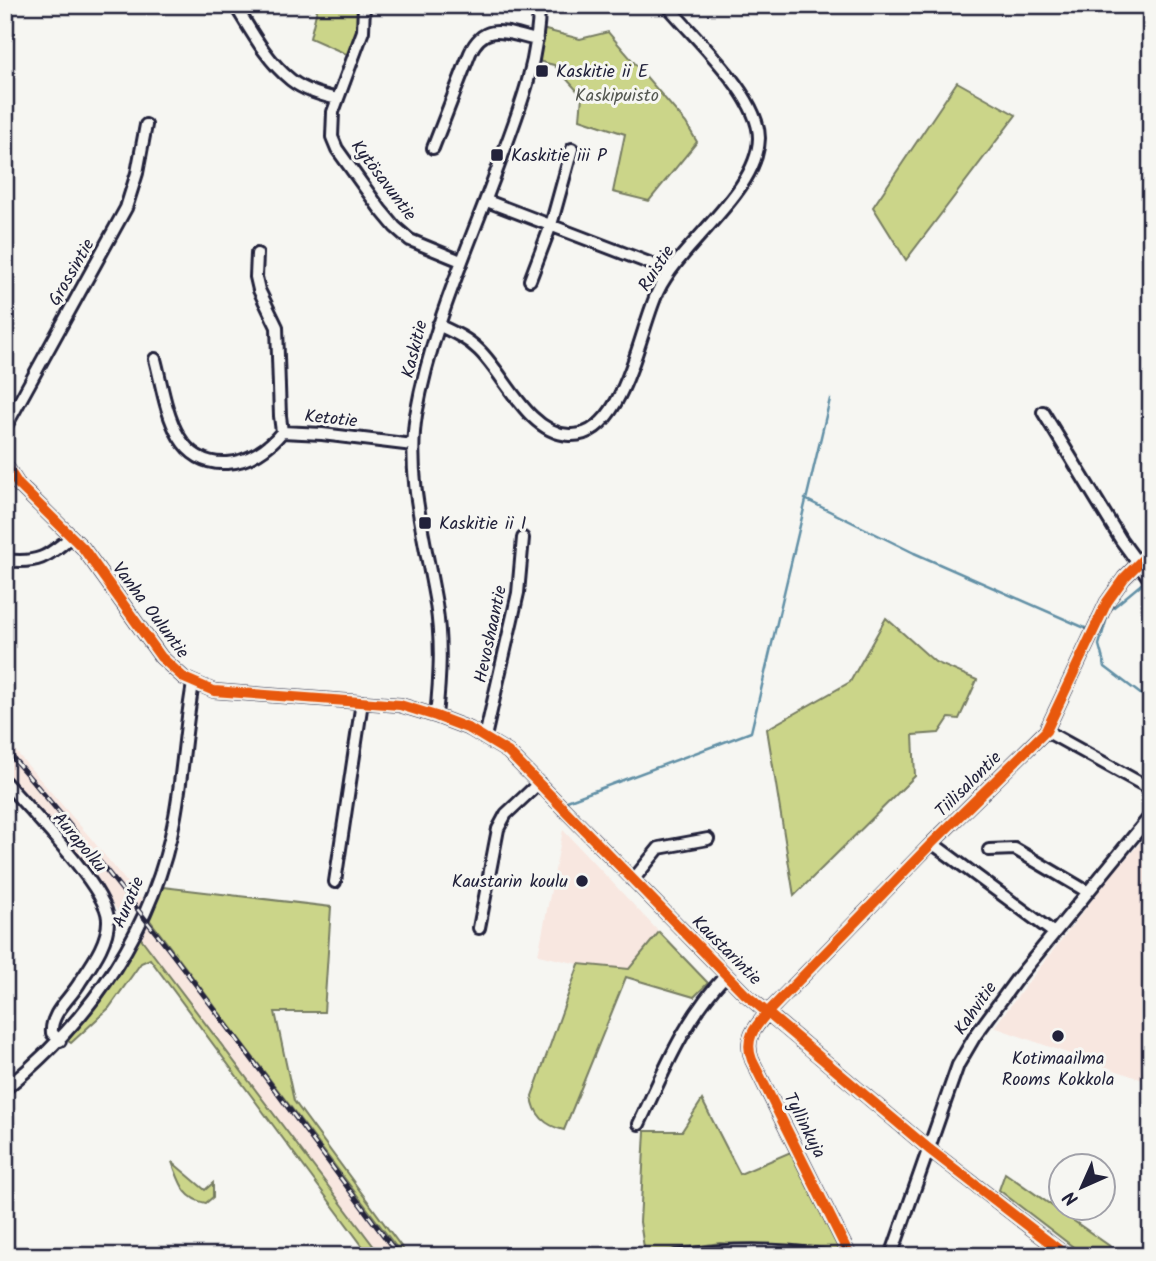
<svg xmlns="http://www.w3.org/2000/svg" width="1156" height="1261" viewBox="0 0 1156 1261" font-family="Kalam,sans-serif">
  <style>
    .built { fill: #f8e7e0 }
    .green { fill: #cbd589; stroke: #767c62; stroke-width: 2 }
    .lines { fill: none; stroke-linecap: round; stroke-linejoin: round }
    .stream { stroke: #6290a6; stroke-width: 2.5 }
    .minor-casing { stroke: #22223b; stroke-width: 16 }
    .minor { stroke: #f6f6f2; stroke-width: 10 }
    .rail-casing { stroke: #22223b; stroke-width: 5 }
    .rail { stroke: #f6f6f2; stroke-width: 2.5; stroke-dasharray: 8; stroke-linecap: butt }
    .cycleway-casing { stroke: #f6f6f2; stroke-width: 15 }
    .cycleway { stroke: #e8590c; stroke-width: 10 }
    .poi-dot { fill: #22223b; stroke: #f6f6f2; stroke-width: 2.5 }
    .labels { text-anchor: middle; stroke-width: 6; stroke-linejoin: round; paint-order: stroke }
    .poi-label { font-size: 18px; fill: #22223b; stroke: #f6f6f2; text-anchor: start }
    .park-label { font-size: 18px; fill: #555852; stroke: #f6f6f2 }
    .street-label { font-size: 18px; fill: #22223b; stroke: #f6f6f2 }
  </style>
  <rect width="100%" height="100%" fill="#f6f6f2"/>
  <filter id="ink" filterUnits="userSpaceOnUse"><feTurbulence type="fractalNoise" baseFrequency=".0143" numOctaves="2"/><feDisplacementMap in="SourceGraphic" scale="14" xChannelSelector="R" yChannelSelector="G"/><feConvolveMatrix kernelMatrix="1 2 1 2 8 2 1 2 1" color-interpolation-filters="sRGB"/></filter>
  <g filter="url(#ink)">
    <!-- built -->
    <path class="built" d="M 5,739 L 89,836 L 142,901 L 126,922 L 75,855 L 5,772 Z
      M 563,830 L 659,932 L 629,969 L 579,964 L 538,955 Z
      M 1151,831 L 1151,1083 L 994,1027 L 1112,874 Z
      M 149,919 L 403,1256 L 381,1256 L 140,937 Z"/>
    <!-- green -->
    <path class="green" d="M 318,5 L 364,5 L 353,57 L 310,38 Z
      M 538,28 L 580,39 L 608,32 L 686,123 L 697,142 L 649,201 L 613,192 L 625,134 L 580,119 L 582,96 L 554,65 L 534,60 Z
      M 957,82 L 1016,115 L 906,260 L 873,207 Z
      M 886,618 L 935,662 L 977,680 L 959,719 L 949,718 L 939,733 L 913,735 L 915,776 L 794,896 L 767,729 L 850,682 Z
      M 163,887 L 331,907 L 324,1012 L 275,1012 L 294,1101 L 408,1256 L 403,1256 L 149,919 Z
      M 659,932 L 708,983 L 694,997 L 626,977 L 564,1130 C 546,1126 534,1115 532,1096 L 579,964 L 629,969 Z
      M 140,937 L 381,1256 L 370,1256 L 150,959 L 141,963 L 109,1008 L 71,1043 L 68,1041 Z
      M 702,1100 L 740,1174 L 793,1151 L 844,1253 L 720,1243 L 645,1254 L 640,1222 L 645,1131 L 682,1131 Z
      M 172,1162 L 205,1190 L 213,1183 L 213,1197 L 206,1203 C 183,1199 180,1182 172,1162 Z
      M 1005,1173 L 1124,1256 L 1085,1256 L 999,1190 Z"/>
    <g class="lines">
      <!-- stream -->
      <path class="stream" d="M 805,499 L 914,553 L 1085,628
        M 1145,581 L 1109,611 L 1099,645 L 1105,667 L 1151,702
        M 567,801 L 751,732 L 830,399"/>
      <defs>
        <path id="minor" d="M 235,5 C 251,31 267,61 291,80 C 305,91 322,95 337,99
          M 364,5 L 363,31 L 333,112 L 332,137 L 337,149 L 380,209 L 395,227 L 410,240 L 461,261
          M 433,148 L 470,53 C 485,20 508,34 537,40
          M 487,201 L 670,271
          M 257,254 L 256,277 L 259,290 L 277,327 L 280,416 L 282,432
          M 530,280 L 551,225 L 572,149
          M 438,325 C 453,332 467,338 479,350 C 505,375 528,433 569,435 C 624,439 639,330 658,291 C 681,243 758,192 759,138 C 759,96 694,38 667,5
          M 155,359 C 166,400 171,466 227,463 C 249,462 269,448 282,432 L 322,434 L 413,445
          M 1043,412 L 1121,540 L 1151,581
          M 5,428 L 126,208 L 137,173 L 146,125
          M 5,464 L 18,484 L 83,548 L 161,657 L 184,678 L 214,691 L 400,705 L 436,716 L 470,729 L 508,752 L 745,994 L 929,1149 L 1067,1256
          M 5,560 C 38,564 47,557 71,537
          M 436,716 C 440,678 442,642 436,604 C 426,543 406,478 416,415 C 432,324 470,245 501,159 C 520,108 539,60 539,5
          M 1046,731 L 1151,789
          M 485,737 L 518,593 L 523,538
          M 5,782 C 28,808 107,888 108,919 C 109,941 92,964 80,982 C 71,998 50,1013 52,1033 L 60,1041
          M 932,843 L 1054,933
          M 989,850 L 1015,849 L 1088,892
          M 633,880 L 659,848 L 708,839
          M 335,882 L 362,702
          M 479,928 L 498,829 L 506,814 L 539,783
          M 5,1089 C 92,1019 155,927 175,816 C 183,772 185,728 193,684
          M 639,1124 C 664,1071 685,1018 726,975
          M 676,1256 C 725,1249 777,1248 826,1256
          M 850,1256 L 752,1060 C 744,1039 754,1028 768,1012 L 932,843 L 1046,731 L 1107,602 L 1124,578 L 1151,551
          M 891,1256 L 958,1065 L 975,1036 L 1016,980 L 1151,815"/>
      </defs>
      <!-- minor casing -->
      <use href="#minor" class="minor-casing"/>
      <!-- minor -->
      <use href="#minor" class="minor"/>
      <defs>
        <path id="rail" d="M 5,749 C 146,910 270,1085 399,1256"/>
      </defs>
      <!-- rail casing -->
      <use href="#rail" class="rail-casing"/>
      <!-- rail -->
      <use href="#rail" class="rail"/>
      <defs>
        <path id="cycleway" d="M 5,464 L 18,484 L 83,548 L 161,657 L 184,678 L 214,691 L 400,705 L 436,716 L 470,729 L 508,752 L 745,994 L 929,1149 L 1067,1256
          M 850,1256 L 752,1060 C 744,1039 754,1028 768,1012 L 932,843 L 1046,731 L 1107,602 L 1124,578 L 1151,551"/>
      </defs>
      <!-- cycleway casing -->
      <use href="#cycleway" class="cycleway-casing"/>
      <!-- cycleway -->
      <use href="#cycleway" class="cycleway"/>
    </g>
  </g>
  <!-- markers -->
  <g class="poi-dot">
    <rect x="535" y="64" width="14" height="14" rx="3.5"/>
    <rect x="490" y="148" width="14" height="14" rx="3.5"/>
    <rect x="418" y="516" width="14" height="14" rx="3.5"/>
    <circle cx="582" cy="881" r="7"/>
    <circle cx="1058" cy="1036" r="7"/>
  </g>
  <g class="labels">
    <!-- poi labels -->
    <g class="poi-label">
      <text x="556" y="77">Kaskitie ii E</text>
      <text x="511" y="161">Kaskitie iii P</text>
      <text x="439" y="529">Kaskitie ii I</text>
      <text x="568" y="887" text-anchor="end">Kaustarin koulu</text>
      <text x="1058" y="1064" text-anchor="middle">Kotimaailma<tspan x="1058" dy="21">Rooms Kokkola</tspan></text>
    </g>
    <!-- park labels -->
    <g class="park-label">
      <text x="617" y="101">Kaskipuisto</text>
    </g>
    <!-- street labels -->
    <g class="street-label">
      <text transform="translate(384 180) rotate(53)" y="6">Kytösavuntie</text>
      <text transform="translate(656 268) rotate(-57)" y="6">Ruistie</text>
      <text transform="translate(71 272) rotate(-60)" y="6">Grossintie</text>
      <text transform="translate(414 349) rotate(-76)" y="6">Kaskitie</text>
      <text transform="translate(331 418) rotate(6)" y="6">Ketotie</text>
      <text transform="translate(151 610) rotate(53)" y="6">Vanha Ouluntie</text>
      <text transform="translate(490 634) rotate(-78)" y="6">Hevoshaantie</text>
      <text transform="translate(968 784) rotate(-45)" y="6">Tiilisalontie</text>
      <text transform="translate(80 842) rotate(50)" y="6">Aurapolku</text>
      <text transform="translate(128 902) rotate(-67)" y="6">Auratie</text>
      <text transform="translate(727 950) rotate(45)" y="6">Kaustarintie</text>
      <text transform="translate(975 1008) rotate(-55)" y="6">Kahvitie</text>
      <text transform="translate(805 1125) rotate(63)" y="6">Tyllinkuja</text>
    </g>
  </g>
  <!-- margin -->
  <rect width="1156" height="1261" fill="none" stroke="#f6f6f2" stroke-width="28"/>
  <rect x="14" y="14" width="1128" height="1233" fill="none" stroke="#22223b" stroke-width="2.5" filter="url(#ink)"/>
  <!-- north arrow -->
  <g transform="translate(1082 1187) rotate(225)"><circle r="33" fill="#f6f6f2" stroke="#a1a1a9" stroke-width="2"/>
  <path d="M0-5L12 26L0 18L-12 26Z" fill="#22223b"/>
  <text y="-10" font-size="19" font-weight="bold" text-anchor="middle" fill="#22223b">N</text>
  </g>
</svg>
